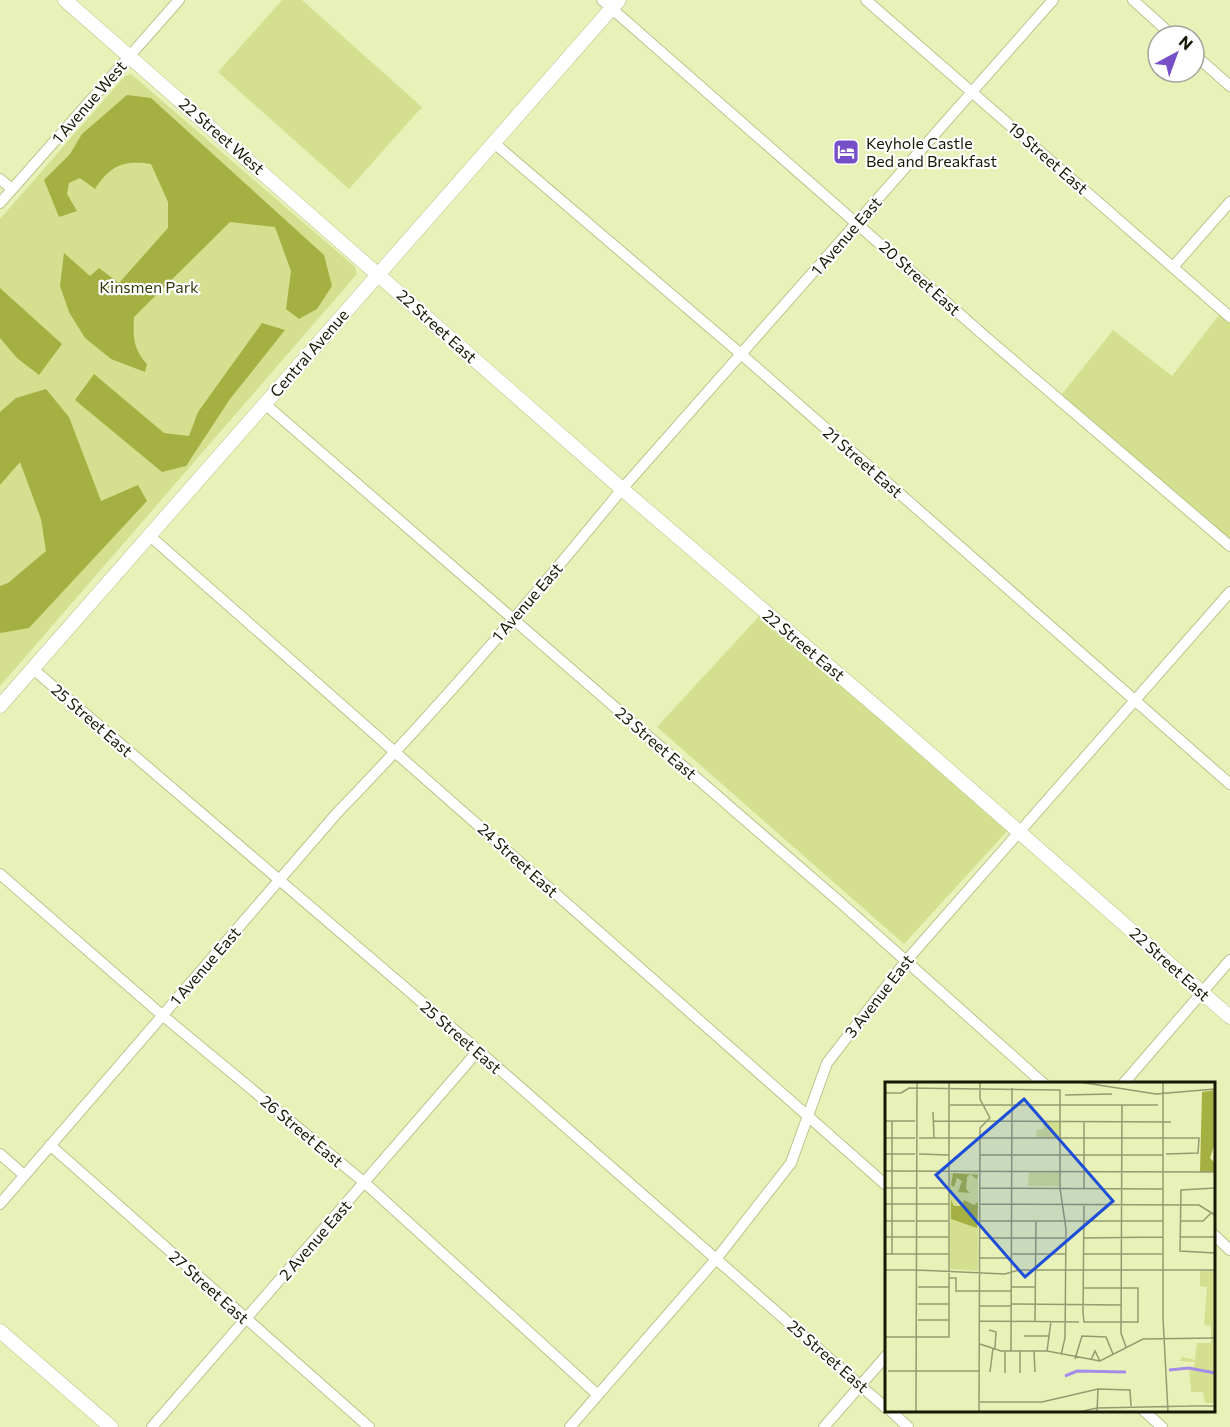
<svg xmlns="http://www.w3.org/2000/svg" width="1230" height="1427" viewBox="0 0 1230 1427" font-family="Commissioner,sans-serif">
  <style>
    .green { fill: #d4df90 }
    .forest { fill: #a5b042 }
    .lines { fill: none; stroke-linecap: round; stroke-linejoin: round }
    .minor-casing { stroke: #bcc48d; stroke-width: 12 }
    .tertiary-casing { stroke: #bcc48d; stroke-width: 15 }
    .minor { stroke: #fff; stroke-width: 10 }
    .tertiary { stroke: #fff; stroke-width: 14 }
    .labels { text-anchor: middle; stroke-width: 4.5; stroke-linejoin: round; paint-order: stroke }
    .street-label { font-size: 16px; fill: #171904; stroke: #fff }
    .poi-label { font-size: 16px; fill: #171904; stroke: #fff; text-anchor: start }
    .park-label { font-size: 16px; fill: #373c0e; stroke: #fff }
    .inset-river { fill: none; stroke: #a48ce8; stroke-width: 3 }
    .inset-road { fill: none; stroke: #949b70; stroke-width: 1.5 }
    .view { fill: #1d4ed8; fill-opacity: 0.15; stroke: #1d4ed8; stroke-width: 3 }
    .inset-edge { fill: none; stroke: #171904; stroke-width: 3 }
  </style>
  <rect width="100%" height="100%" fill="#e8f1b8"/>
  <!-- green -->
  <path class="green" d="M 282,0 L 302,0 L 422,107 L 349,189 L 218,72 Z
    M 131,74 L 355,267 L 357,274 L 0,686 L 0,219 L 125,76 Z
    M 1222,311 L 1230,318 L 1230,547 L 1059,398 L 1113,330 L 1172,376 Z
    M 763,612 L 1011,827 L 904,944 L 657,727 Z"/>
  <!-- forest -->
  <path class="forest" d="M 127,95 L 151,98 L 324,255 L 332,286 L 317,309 L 299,319 L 286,309 L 291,271 L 275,227 L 230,222 L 134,317 C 133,337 133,349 147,364 L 145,372 L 111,359 L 85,338 L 69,312 L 60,286 L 64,253 L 90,276 L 99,268 L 119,283 L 168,228 L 168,202 L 151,164 C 123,160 110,166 95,189 L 80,178 L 69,183 L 67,194 L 77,211 L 59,217 L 44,180 L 70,154 L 82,134 Z
    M 0,288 L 62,344 L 39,375 L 17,358 L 0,338 Z
    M 262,323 L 285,330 L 230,399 L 186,466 L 162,472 L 75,400 L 94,374 L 164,433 L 189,436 L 198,412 Z
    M 46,389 L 69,417 L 101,501 L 138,485 L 147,501 L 29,628 L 0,633 L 0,586 L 8,583 L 46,551 L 41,519 L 20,462 L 0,485 L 0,412 L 16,398 Z"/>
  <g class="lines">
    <defs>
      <path id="minor" d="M 602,0 L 987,338 L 1230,546
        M 866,0 L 1230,317
        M 1133,0 L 1173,36
        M 1194,54 L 1230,86
        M 494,143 L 741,354 L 1230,784
        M 0,179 L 12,189
        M 0,203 L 179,0
        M 1173,267 L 1230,202
        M 265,404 L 841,903 L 1044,1084
        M 150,536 L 886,1185
        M 33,669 L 472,1045 L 886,1408
        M 0,874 L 162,1015 L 365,1183 L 598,1395
        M 1123,1084 L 1230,960
        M 50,1145 L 369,1427
        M 0,1154 L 24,1175
        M 0,1204 L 337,813 C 437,710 531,601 622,489 L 1053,0
        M 1214,1235 L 1230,1250
        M 890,1410 L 908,1427
        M 1143,1410 L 1162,1427
        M 152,1427 L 477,1052
        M 570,1427 L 717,1258 L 791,1163 L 827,1063 L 906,961 L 1230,592
        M 824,1427 L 886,1356"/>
      <path id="tertiary" d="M 65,0 L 622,489 L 887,716 L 1230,1017
        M 0,706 L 619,0
        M 0,1331 L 111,1427"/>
    </defs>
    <!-- minor casing -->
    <use href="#minor" class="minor-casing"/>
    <!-- tertiary casing -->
    <use href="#tertiary" class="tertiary-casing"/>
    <!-- minor -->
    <use href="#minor" class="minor"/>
    <!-- tertiary -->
    <use href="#tertiary" class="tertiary"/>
  </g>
  <!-- icons -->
  <defs>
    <symbol id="hotel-square" viewBox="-11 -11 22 22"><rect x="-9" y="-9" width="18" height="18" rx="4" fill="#774fc8" stroke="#fff"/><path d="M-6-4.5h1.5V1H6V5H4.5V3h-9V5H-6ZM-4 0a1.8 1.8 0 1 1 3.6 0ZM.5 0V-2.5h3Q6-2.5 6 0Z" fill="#fff"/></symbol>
  </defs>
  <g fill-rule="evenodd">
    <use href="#hotel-square" x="831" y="137" width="30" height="30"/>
  </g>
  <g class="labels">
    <!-- street labels -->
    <g class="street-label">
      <text transform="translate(89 102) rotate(-49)" y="6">1 Avenue West</text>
      <text transform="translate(222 136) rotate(41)" y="6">22 Street West</text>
      <text transform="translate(1048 158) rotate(41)" y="6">19 Street East</text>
      <text transform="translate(846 236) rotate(-49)" y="6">1 Avenue East</text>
      <text transform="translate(920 278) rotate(42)" y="6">20 Street East</text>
      <text transform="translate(437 326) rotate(42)" y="6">22 Street East</text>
      <text transform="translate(309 353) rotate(-49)" y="6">Central Avenue</text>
      <text transform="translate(863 462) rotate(41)" y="6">21 Street East</text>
      <text transform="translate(527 602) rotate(-49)" y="6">1 Avenue East</text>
      <text transform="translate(804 645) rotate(40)" y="6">22 Street East</text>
      <text transform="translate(92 720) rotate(41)" y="6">25 Street East</text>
      <text transform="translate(656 743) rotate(41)" y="6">23 Street East</text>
      <text transform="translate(518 860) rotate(42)" y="6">24 Street East</text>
      <text transform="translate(1170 964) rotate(42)" y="6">22 Street East</text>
      <text transform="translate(205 966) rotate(-49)" y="6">1 Avenue East</text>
      <text transform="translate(879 996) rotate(-52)" y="6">3 Avenue East</text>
      <text transform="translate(461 1037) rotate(41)" y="6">25 Street East</text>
      <text transform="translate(302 1131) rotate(40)" y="6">26 Street East</text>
      <text transform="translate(315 1240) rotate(-49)" y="6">2 Avenue East</text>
      <text transform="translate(209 1287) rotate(42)" y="6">27 Street East</text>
      <text transform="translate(828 1356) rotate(41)" y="6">25 Street East</text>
    </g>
    <!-- poi labels -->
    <g class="poi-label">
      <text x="866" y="149">Keyhole Castle<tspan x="866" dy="18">Bed and Breakfast</tspan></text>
    </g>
    <!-- park labels -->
    <g class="park-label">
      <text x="149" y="293">Kinsmen Park</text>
    </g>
  </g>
  <!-- overview -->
  <g transform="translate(885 1082)">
    <rect width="330" height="330" fill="#e8f1b8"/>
    <path d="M 158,40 L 176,40 L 176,56 L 152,56 L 151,48 L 158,47 ZM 144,89 L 175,89 L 174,104 L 143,104 ZM 93,90 L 93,189 L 65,187 L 65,91 ZM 315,189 L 330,189 L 330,321 L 320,321 L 318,310 L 306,310 L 304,286 L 308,288 L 310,280 L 295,279 L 297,275 L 310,278 L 312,261 L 326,261 L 326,244 L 319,243 L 322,205 L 315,204 Z" fill="#d4df90"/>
    <path d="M 330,8 L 330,61 L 325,76 L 330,81 L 330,90 L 315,90 L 317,10 ZM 68,91 L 93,93 L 92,97 L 85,92 L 82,95 L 81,107 L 85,111 L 73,110 L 77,99 L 72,96 L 69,105 L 66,103 ZM 66,118 L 69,124 L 76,124 L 79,118 L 89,123 L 93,120 L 92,146 L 66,137 Z" fill="#a5b042"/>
    <path class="inset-river" d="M 284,288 L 304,286 L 330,291M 180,294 L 192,289 L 241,290"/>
    <path class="inset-road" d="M 95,0 L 95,17 L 105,36M 194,0 L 271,12 L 330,7M 278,0 L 278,236 L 283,330M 0,11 L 16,11 L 24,6 L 175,8 L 175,106 L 181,147 L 180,256 L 176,273M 180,13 L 227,12M 65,23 L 273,23M 237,23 L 236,251 L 241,265M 48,30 L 49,56M 0,39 L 30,39M 49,39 L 286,40M 0,56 L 30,56M 34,56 L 314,56 L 313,71 L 281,72M 0,72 L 30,72M 34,72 L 64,73M 95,73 L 278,73M 0,89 L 330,90M 0,106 L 31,106M 34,106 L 64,106M 95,106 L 278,107M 199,106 L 199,40M 330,106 L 296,108 L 295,169 L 330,171M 0,122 L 64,122M 95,122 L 314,123 L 330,133M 0,139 L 30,139M 32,139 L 63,139M 95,139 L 278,139M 295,139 L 318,139 L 326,131M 0,155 L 64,155M 296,155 L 330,155M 95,156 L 180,156M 198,156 L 278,155M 0,172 L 64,172M 7,172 L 7,39M 126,172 L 180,172M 199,172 L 278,172M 95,176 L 126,176M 0,188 L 32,188M 32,188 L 120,192 L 134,188 L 278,188M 278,188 L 330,188M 64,196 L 71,196 L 71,209 L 126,209M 33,205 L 64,205M 126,205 L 151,205M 198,206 L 253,206 L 253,240 L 199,240 L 198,231 L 199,123M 33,222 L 64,222M 126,222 L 236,223M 95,224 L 126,224M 33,238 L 64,238M 95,239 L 194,240M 150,239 L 151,139M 104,248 L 111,250 L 110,266M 139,254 L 165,254M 0,255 L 64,255 L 64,0M 95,262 L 116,269 L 162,269 L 215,279 L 258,257 L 330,256M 126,269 L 127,6M 149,269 L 150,290M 162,269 L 166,239M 190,277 L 197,254 L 221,255 L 228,272M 206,278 L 210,269 L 215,279M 3,289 L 95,289M 105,290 L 108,266M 120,291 L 120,269M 135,291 L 135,269M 95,320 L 157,320 L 213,307 L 245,308 L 246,324M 304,324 L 330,324M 31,330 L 32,0M 94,330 L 95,46 L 105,36M 194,330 L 212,326 L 307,324M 212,330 L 213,307"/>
    <path class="view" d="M 139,17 L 228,119 L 140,195 L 51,93 Z"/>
    <rect width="330" height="330" class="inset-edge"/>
  </g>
  <!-- north arrow -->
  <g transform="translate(1176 54) rotate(41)"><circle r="28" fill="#ffffff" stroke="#a2a39b" stroke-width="1.5"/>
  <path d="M0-4.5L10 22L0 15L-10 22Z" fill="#774fc8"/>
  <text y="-9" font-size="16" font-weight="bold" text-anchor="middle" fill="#171904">N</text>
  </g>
</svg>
